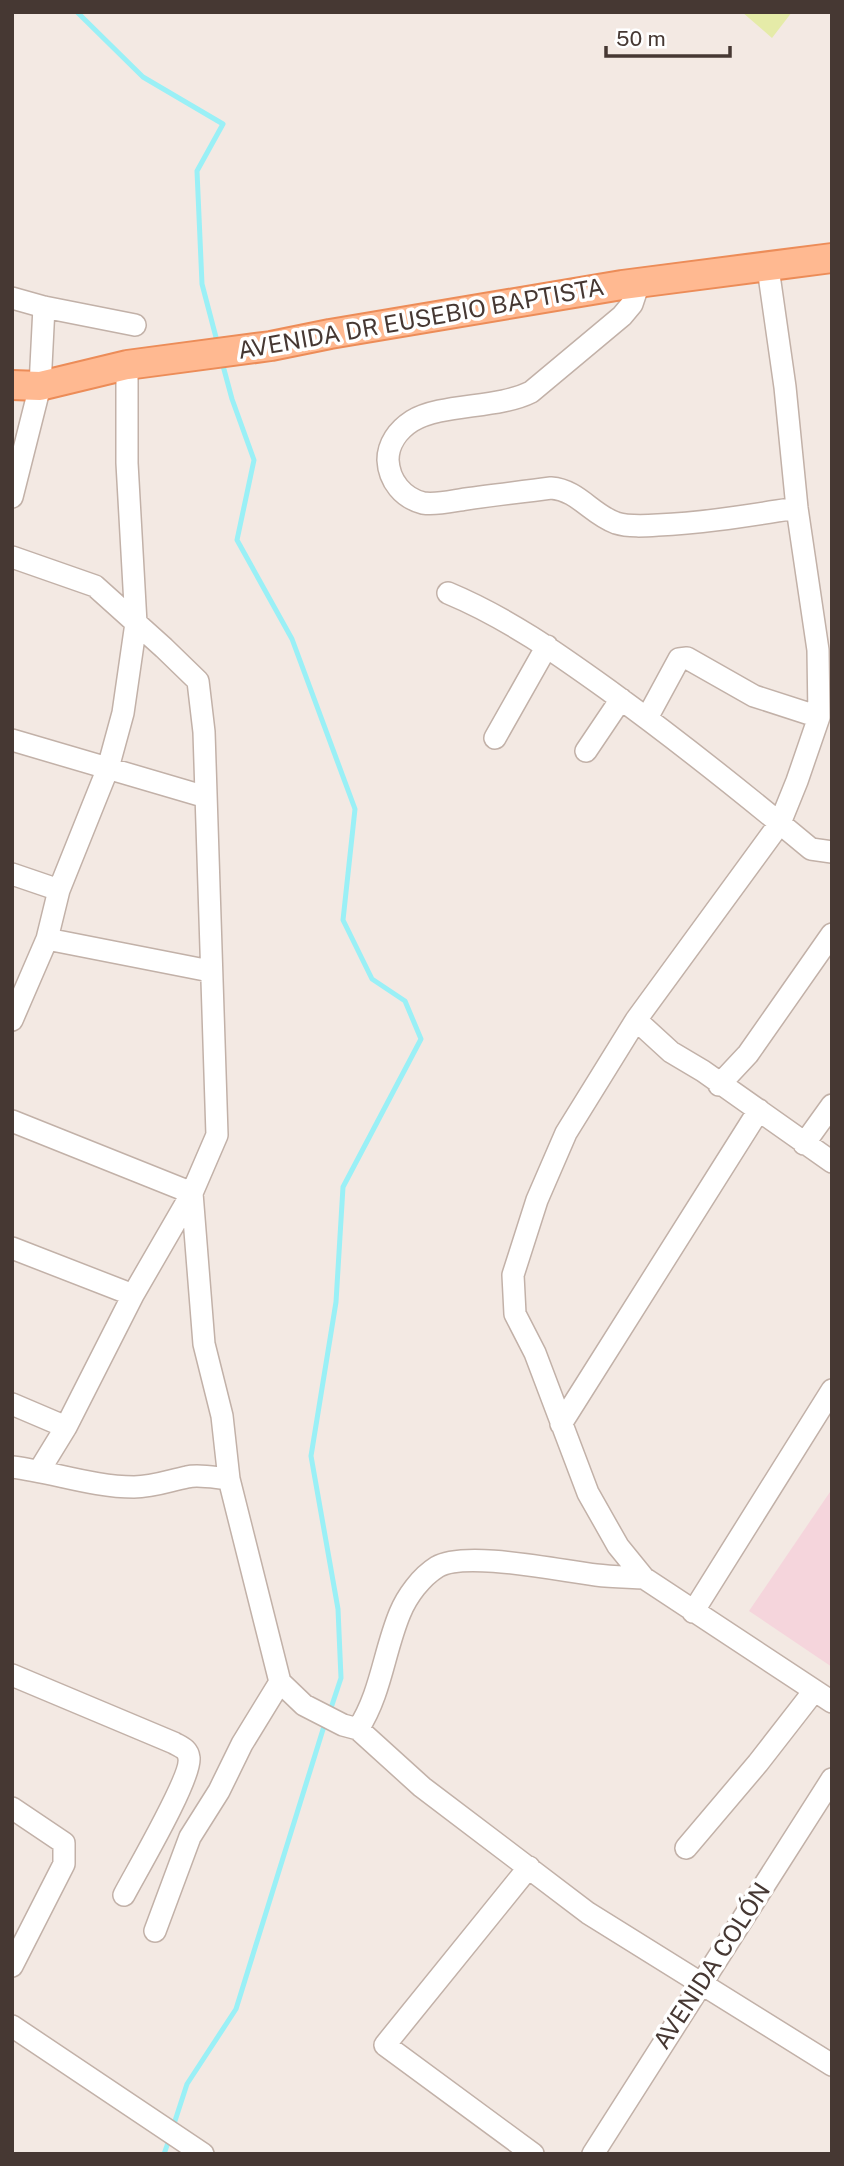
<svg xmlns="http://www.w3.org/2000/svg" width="844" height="2166" viewBox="0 0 844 2166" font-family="'Public Sans',sans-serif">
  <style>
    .medical { fill: #f5d5dc }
    .green { fill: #e5eba8 }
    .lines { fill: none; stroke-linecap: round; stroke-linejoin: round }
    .stream { stroke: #9af0f6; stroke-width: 5 }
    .minor-casing { stroke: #c2b1a8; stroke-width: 24 }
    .major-casing { stroke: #ec8c58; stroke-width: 32 }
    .minor { stroke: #fff; stroke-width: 21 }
    .major { stroke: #ffb991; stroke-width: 28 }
    .labels { text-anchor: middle; stroke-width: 7; stroke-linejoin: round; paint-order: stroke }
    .street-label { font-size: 24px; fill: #463833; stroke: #fff }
  </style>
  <rect width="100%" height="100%" fill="#f3e9e3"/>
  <!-- medical -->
  <path class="medical" d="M 832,1489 L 832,1667 L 749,1611 Z"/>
  <!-- green -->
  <path class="green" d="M 742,12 L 792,12 L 772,38 Z"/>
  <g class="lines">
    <!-- stream -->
    <path class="stream" d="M 77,12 L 143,77 L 223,124 L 197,171 L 202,284 L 218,345
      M 222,362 L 232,399 L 254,460 L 237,540 L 292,639 L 355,809 L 343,920 L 372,979 L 405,1001 L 421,1039 L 343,1187 L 336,1302 L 311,1456 L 338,1609 L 341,1678 L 330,1711
      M 173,2127 L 187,2084 L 236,2009 L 325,1723
      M 164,2154 L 170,2137"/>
    <defs>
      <path id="minor" d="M 768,268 L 785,387 L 797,508 L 818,650 L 819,717 L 797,781 L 780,823 L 636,1020 L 566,1133 L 537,1200 L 513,1275 L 515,1314 L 535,1353 L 588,1493 L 618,1546 L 644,1578 L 832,1702
        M 639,283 L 632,304 L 622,316 L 531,392 C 497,409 442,403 412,421 C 398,430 388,444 388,460 C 389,481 403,498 423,503 C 437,505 452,501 466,499 C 494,495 522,492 551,488 C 578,490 591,514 616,523 C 629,527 644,526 658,525 C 705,523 751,515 797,508
        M 12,298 L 44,307 L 135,325
        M 12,497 L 40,386 L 44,307
        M 12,557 L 95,586 L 164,648 L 198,681 L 204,732 L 217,1135 L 192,1193 L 204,1344 L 222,1416 L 229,1479 L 280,1682 L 304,1705 L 343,1725 L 358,1729 L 422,1787 L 588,1913 L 832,2065
        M 448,593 C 508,618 558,654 611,692 C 680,742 746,795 811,849 L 832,852
        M 647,718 L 679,659 L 687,658 L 754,696 L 819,717
        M 495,738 L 547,646
        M 12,740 L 206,797
        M 586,751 L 621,699
        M 12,874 L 59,890
        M 47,939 L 210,971
        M 12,1020 L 47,939 L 59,890 L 108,768 L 123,713 L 136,623 L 127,463 L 127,365
        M 636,1020 L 671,1052 L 703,1071 L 832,1162
        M 719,1085 L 748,1054 L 832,934
        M 12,1121 L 192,1193 L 133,1295 L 66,1427 L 39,1471
        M 804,1144 L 832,1105
        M 12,1248 L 133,1295
        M 12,1404 L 66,1427
        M 561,1424 L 759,1110
        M 12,1467 C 53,1472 93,1487 134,1487 C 153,1487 168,1481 187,1477 C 199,1474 216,1478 229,1479
        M 693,1612 L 832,1390
        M 12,1675 L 174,1743 C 181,1747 188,1749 189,1758 C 192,1777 136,1872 124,1895
        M 358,1729 C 381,1694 384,1651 400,1613 C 407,1596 421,1577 437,1567 C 465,1550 561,1571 596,1575 C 612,1577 628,1577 644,1578
        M 12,1808 L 64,1843 L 64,1864 L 12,1966
        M 686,1848 L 758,1763 L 814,1691
        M 529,1867 L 385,2045 L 533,2154
        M 155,1931 L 190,1837 L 219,1791 L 242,1744 L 280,1682
        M 12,2026 L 203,2154
        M 593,2154 L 832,1779"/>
      <path id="major" d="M 12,385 L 40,386 L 127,365 L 271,346 L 330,334 L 622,285 L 832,258"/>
    </defs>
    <!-- minor casing -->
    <use href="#minor" class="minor-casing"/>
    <!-- major casing -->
    <use href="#major" class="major-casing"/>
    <!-- minor -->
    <use href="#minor" class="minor"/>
    <!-- major -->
    <use href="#major" class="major"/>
  </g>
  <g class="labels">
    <!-- street labels -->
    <g class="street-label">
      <text transform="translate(421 319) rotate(-10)" y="8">AVENIDA DR EUSEBIO BAPTISTA</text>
      <text transform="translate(712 1966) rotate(-57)" y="8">AVENIDA COLÓN</text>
    </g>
  </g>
  <!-- border -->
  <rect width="844" height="2166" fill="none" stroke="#463833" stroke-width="28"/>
  <!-- scale -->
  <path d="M606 46v10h124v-10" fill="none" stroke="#463833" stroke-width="3.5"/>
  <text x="616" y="46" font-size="21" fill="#463833" stroke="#ffffff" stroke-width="5" paint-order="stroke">50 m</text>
</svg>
